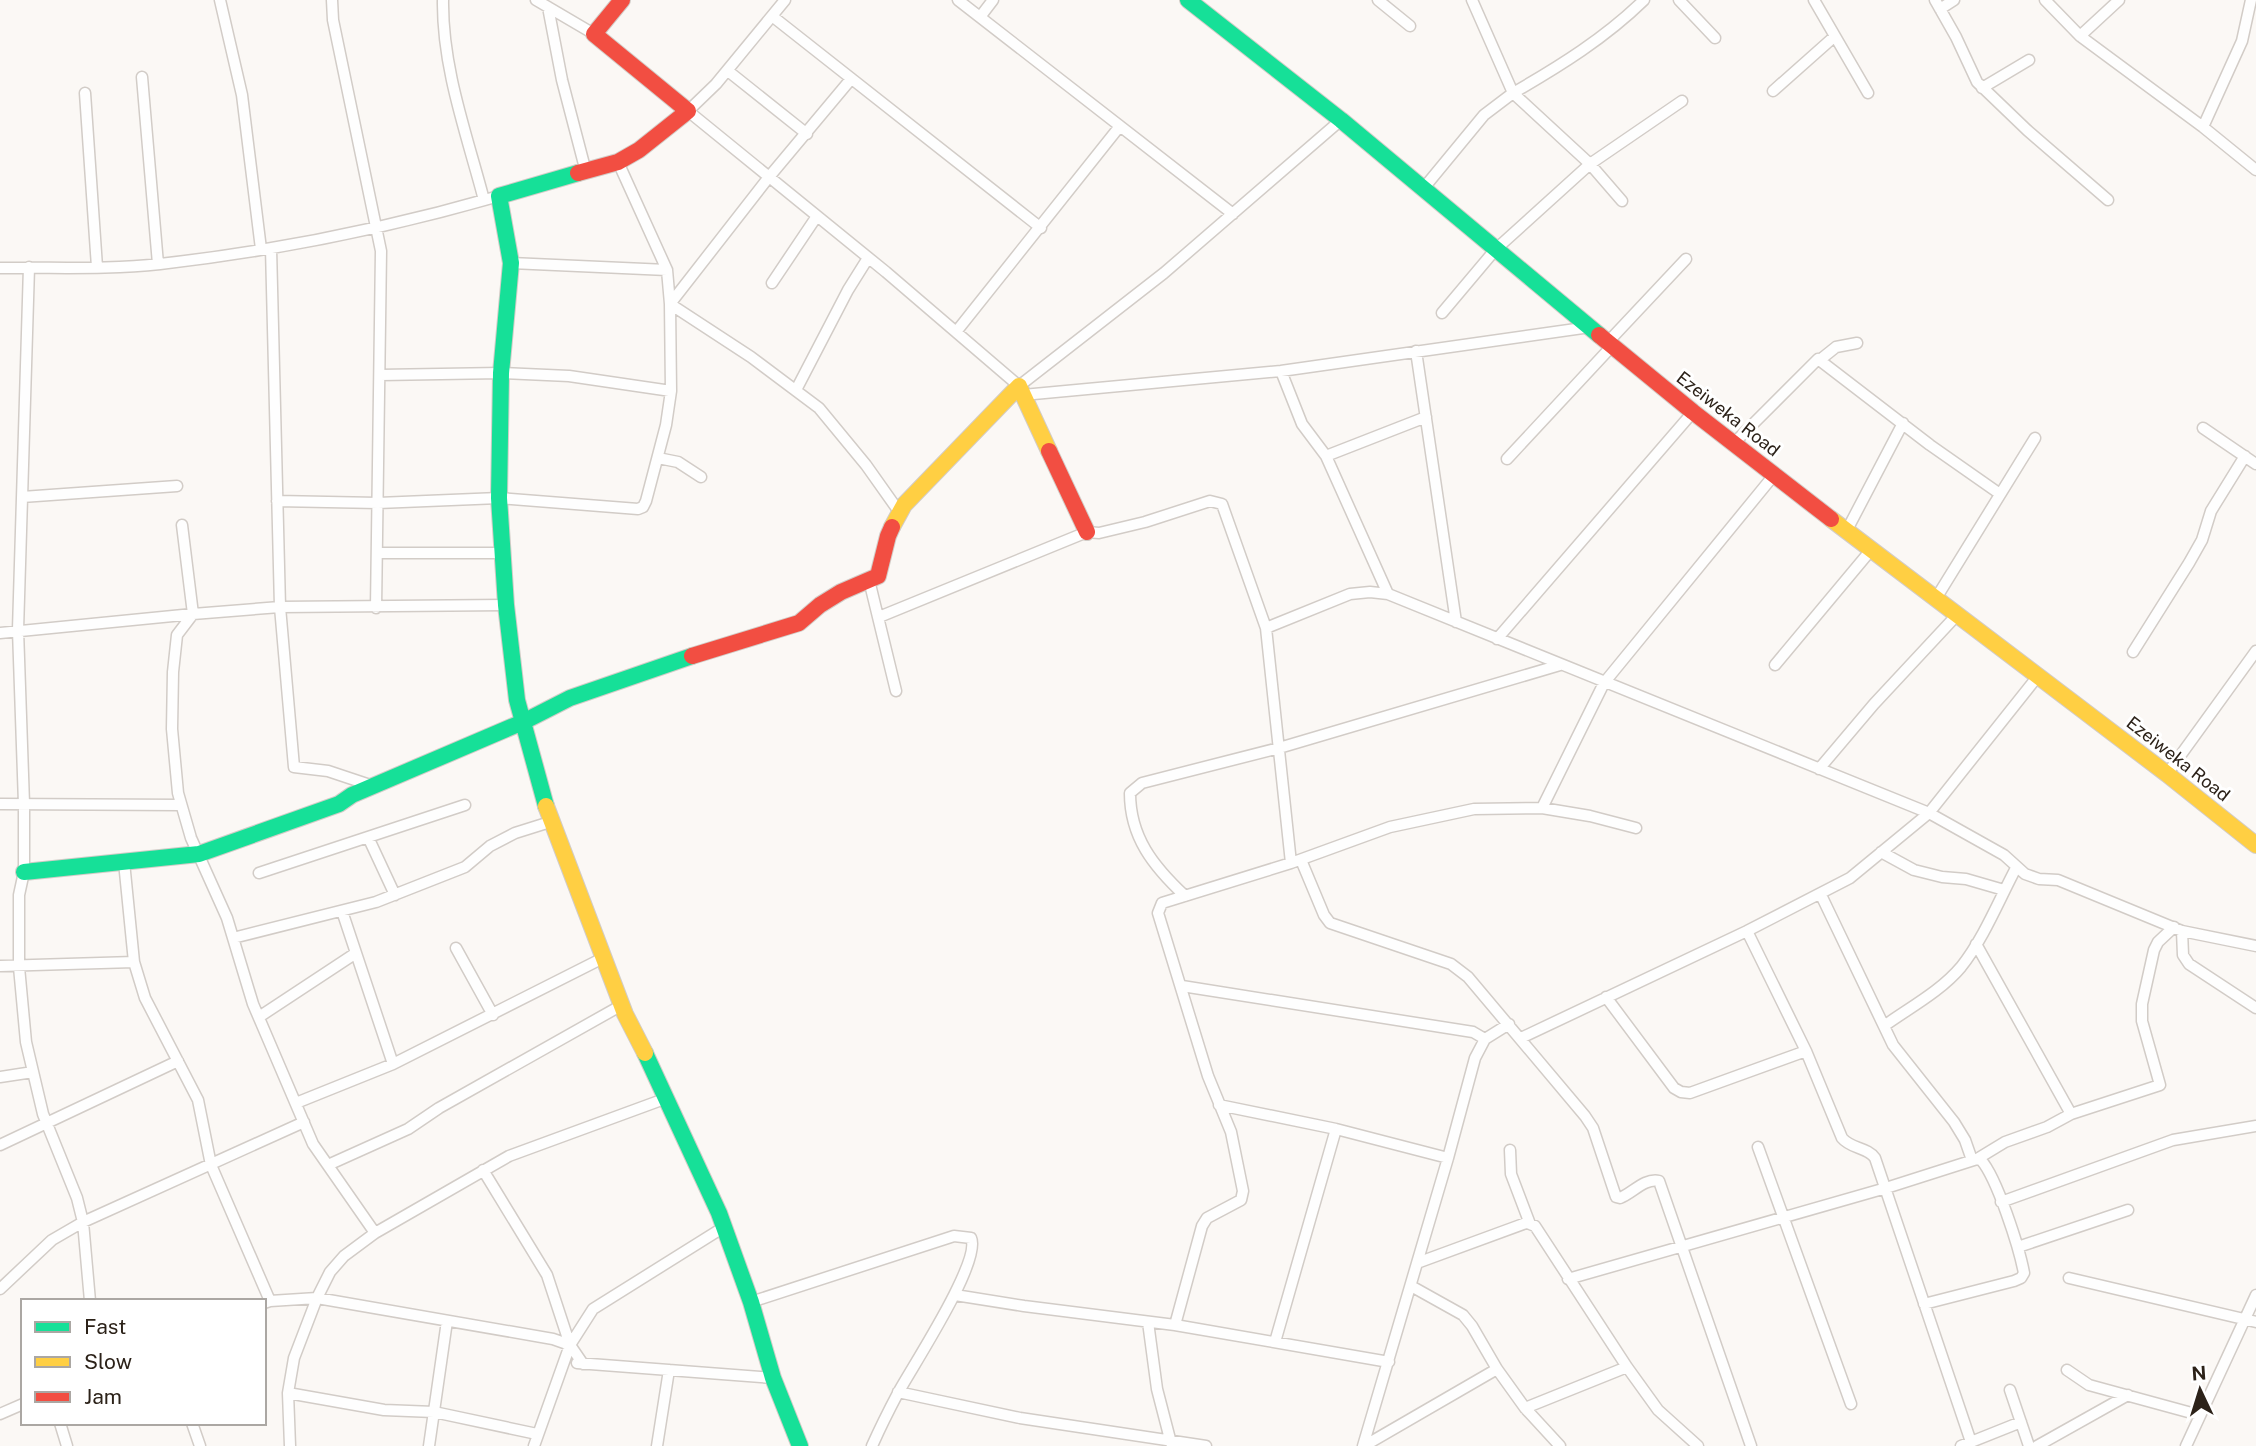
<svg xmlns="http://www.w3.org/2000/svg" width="2256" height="1446" viewBox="0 0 2256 1446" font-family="'Public Sans',sans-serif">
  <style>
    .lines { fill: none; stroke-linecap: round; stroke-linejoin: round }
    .street-casing { stroke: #d2ccc7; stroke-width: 13 }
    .fast-casing { stroke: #d2ccc7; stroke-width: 18 }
    .slow-casing { stroke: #d2ccc7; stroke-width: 18 }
    .jam-casing { stroke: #d2ccc7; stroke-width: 18 }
    .street { stroke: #fefefe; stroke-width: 10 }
    .fast { stroke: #16e098; stroke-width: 16 }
    .slow { stroke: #ffcf43; stroke-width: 16 }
    .jam { stroke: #f24e42; stroke-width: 16 }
    .labels { text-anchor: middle; stroke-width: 6; stroke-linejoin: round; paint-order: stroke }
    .street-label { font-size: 18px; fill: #2c2219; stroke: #fff }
  </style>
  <rect width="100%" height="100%" fill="#fbf8f5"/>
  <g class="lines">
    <defs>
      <path id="street" d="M 220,0 L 242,95 L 261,249
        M 332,0 L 333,20 L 381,251 L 376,608
        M 443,0 C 442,68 467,135 484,200
        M 536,0 L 594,34
        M 785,0 L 716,84 L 688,111 L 886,272 L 1019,386 L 1164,273 L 1341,120
        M 958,0 L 1233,214
        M 1378,0 L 1410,26
        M 1679,0 L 1715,38
        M 1814,0 L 1868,93
        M 1935,0 L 1956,37 L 1977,82 L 2027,130 L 2108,200
        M 2045,0 L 2080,36 L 2203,127 L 2256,170
        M 548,7 L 562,80 L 586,172
        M 1940,9 L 1954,0
        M 772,16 L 1041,228
        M 980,17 L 993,0
        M 2080,36 L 2119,0
        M 728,71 L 807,134
        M 142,77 L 158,264
        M 851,79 L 769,177 L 670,304 L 751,357 L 819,408 L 866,465 L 900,513
        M 1982,88 L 2029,60
        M 1773,91 L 1835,36
        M 85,93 L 97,267
        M 2203,127 L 2242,41 L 2251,0
        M 1423,189 L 1484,115 L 1513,93 L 1472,0
        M 1622,201 L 1590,164 L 1513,93 C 1560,66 1605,38 1644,0
        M 271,248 L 280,607 L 294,767 L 328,771 L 373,786
        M 511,263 L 667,270
        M 29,267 L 18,630 L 24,804 L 24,872 L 19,895 L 19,967 L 26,1042 L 43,1114 L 77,1198 L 83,1222 L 90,1301
        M 0,268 C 53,267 107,270 160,264 C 274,251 388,228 499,196
        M 772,283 L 817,216
        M 1442,313 L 1495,250 L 1590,164 L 1682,101
        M 956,332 L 1120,126
        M 1608,342 L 1686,259
        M 1416,351 L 1456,622
        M 1821,359 L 1836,347 L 1857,343
        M 1281,371 L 1302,424 L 1326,456 L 1388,594
        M 380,375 L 501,373 L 569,376 L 671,391 L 670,304 L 667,270 L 618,162
        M 796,390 L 848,290 L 868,258
        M 1023,395 L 1281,371 L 1590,327
        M 2203,428 L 2256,464
        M 1734,443 L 1818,359 L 1930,445 L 2000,494
        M 1326,456 L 1426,417
        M 658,458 L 678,462 L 701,477
        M 1507,459 L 1613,345
        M 22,497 L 177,486
        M 277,501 L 378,503 L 499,498 L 638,509 L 643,507 L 646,501 L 666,425 L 671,391
        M 1847,530 L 1903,423
        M 377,553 L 503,553
        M 869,580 L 896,691
        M 1935,600 L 2035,438
        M 879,617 L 1087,532 L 1099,533 L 1145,522 L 1210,501 L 1222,504 L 1266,628 L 1291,863
        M 1266,628 L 1350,594 L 1370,592 L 1388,594 L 1929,813 L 2004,855 L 2025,874 L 2039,879 L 2058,880 L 2182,931 L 2256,946
        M 0,633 L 193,614 L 182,525
        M 1497,639 L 1693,412
        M 2133,652 L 2189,563 L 2202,540 L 2211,511 L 2245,456
        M 1775,665 L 1871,550
        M 1819,769 L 1874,704 L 1956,616
        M 2167,774 L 2256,651
        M 0,804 L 181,805
        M 1542,808 L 1604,683 L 1774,475
        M 368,837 L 395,895
        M 1881,852 L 1914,870 L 1942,877 L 1966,879 L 2004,890
        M 1301,860 L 1324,915 L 1330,923 L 1451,964 L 1468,977 L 1585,1116 L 1593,1128 L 1616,1197 L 1620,1198 C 1633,1193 1644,1178 1659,1181 L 1751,1446
        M 124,862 L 134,962 L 145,998 L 198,1100 L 211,1165 L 270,1301
        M 259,873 L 465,805
        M 1821,895 L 1893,1045 L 1954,1122 L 1965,1140 L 1972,1160
        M 1185,896 C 1153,866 1130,837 1130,793 L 1142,783 L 1279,748 L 1560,665
        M 342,911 L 393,1064
        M 1747,931 L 1806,1051 L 1842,1138 C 1851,1149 1867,1147 1875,1158 L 1971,1442
        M 2182,931 L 2183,955 L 2189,964 L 2256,1008
        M 233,938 L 376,902 L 465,867 L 490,846 L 515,833 L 550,822
        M 1976,944 L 2071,1114
        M 456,948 L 493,1015
        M 0,966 L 134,962
        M 1182,986 L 1473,1032 L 1485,1039
        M 1606,997 L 1674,1088 L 1681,1092 L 1690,1093 L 1806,1051
        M 259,1017 L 356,953
        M 1884,1026 C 1909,1008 1941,991 1961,967 C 1984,938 1999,900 2016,868
        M 1521,1038 L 1747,931 L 1850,878 L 1929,813 L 2038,676
        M 0,1077 L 33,1072
        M 296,1103 L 393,1064 L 603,958
        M 1219,1105 L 1336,1129 L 1448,1158
        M 0,1145 L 178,1061
        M 1758,1147 L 1851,1404
        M 1510,1150 L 1511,1174 L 1530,1224 L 1535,1226 L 1627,1367 L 1658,1410 L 1698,1446
        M 1977,1159 L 2005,1142 L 2047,1127 L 2071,1114 L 2160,1085 L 2142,1021 L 2142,1004 L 2154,950 L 2158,942 L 2174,927
        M 328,1165 L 408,1129 L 439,1108 L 622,1005
        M 483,1170 L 547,1275 L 570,1345 L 583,1364
        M 2001,1202 L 2173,1140 L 2256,1126
        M 375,1233 L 313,1144 L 253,1004 L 227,918 L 191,838 L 178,793 L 172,729 L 173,672 L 177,635 L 193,614 L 280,607 L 506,605
        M 2018,1247 L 2128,1210
        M 1417,1263 L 1526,1223 L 1530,1224
        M 2069,1278 L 2256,1322
        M 1568,1279 L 1886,1188 L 1977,1159 L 1981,1160 C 1997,1178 2019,1247 2024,1273 L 2021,1278 L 2014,1281 L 1924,1304
        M 1411,1286 L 1463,1315 L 1472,1326 L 1497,1369 L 1525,1408 L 1560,1446
        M 0,1289 L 52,1240 L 83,1222 L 304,1122
        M 955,1295 L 1024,1306 L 1175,1325 L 1389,1362
        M 751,1302 L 954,1236 L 971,1238 C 982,1261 912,1367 898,1393 C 889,1410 880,1428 872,1446
        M 264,1303 L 270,1301 L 317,1298 L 553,1339 L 570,1345
        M 1148,1322 L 1157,1389 L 1171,1443
        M 1175,1325 L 1202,1226 L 1207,1218 L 1241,1200 L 1243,1191 L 1231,1132 L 1208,1076 L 1158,913 L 1162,903 L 1291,863 L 1390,827 L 1474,809 L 1542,808 L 1590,816 L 1636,828
        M 1275,1342 L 1336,1129
        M 577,1363 L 773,1378
        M 2067,1370 L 2089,1385 L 2199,1415
        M 2010,1390 L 2029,1446
        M 898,1392 L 1020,1418 L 1206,1446
        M 288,1393 L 384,1410 L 434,1412 L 537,1434
        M 1525,1408 L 1627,1367
        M 0,1414 L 23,1404
        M 60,1423 L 67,1446
        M 192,1423 L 200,1446
        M 290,1446 L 288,1393 L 294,1358 L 317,1298 L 330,1272 L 344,1256 L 375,1233 L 509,1156 L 667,1098
        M 429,1446 L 447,1321
        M 534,1446 L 570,1345 L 593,1309 L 724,1227
        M 657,1446 L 669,1370
        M 1363,1446 L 1448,1158 L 1475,1058 L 1485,1039 L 1509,1024
        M 1364,1446 L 1497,1369
        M 1961,1446 L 2021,1422
        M 2037,1446 L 2128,1395
        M 2186,1446 L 2256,1295"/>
      <path id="fast" d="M 1188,0 L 1341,120 L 1599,335
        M 546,806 L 517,700 L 506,605 L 499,498 L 501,373 L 511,263 L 499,196 L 578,173
        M 24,872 L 199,854 L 339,804 L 352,795 L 523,722 L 570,698 L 692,656
        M 645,1053 L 719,1213 L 751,1302 L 773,1378 L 800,1446"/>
      <path id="slow" d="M 1831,519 L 2167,774 L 2256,845
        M 892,527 L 904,505 L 1019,386 L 1049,451
        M 546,806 L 625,1014 L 645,1053"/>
      <path id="jam" d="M 578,173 L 618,162 L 639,150 L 688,111 L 594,34 L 622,0
        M 1599,335 L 1693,412 L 1831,519
        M 1049,451 L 1087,532
        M 692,656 L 799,623 L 820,605 L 841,592 L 878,576 L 888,536 L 892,527"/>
    </defs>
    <!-- street casing -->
    <use href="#street" class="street-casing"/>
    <!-- fast casing -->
    <use href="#fast" class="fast-casing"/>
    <!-- slow casing -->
    <use href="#slow" class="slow-casing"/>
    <!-- jam casing -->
    <use href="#jam" class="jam-casing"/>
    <!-- street -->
    <use href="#street" class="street"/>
    <!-- fast -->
    <use href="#fast" class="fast"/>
    <!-- slow -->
    <use href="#slow" class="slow"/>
    <!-- jam -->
    <use href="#jam" class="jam"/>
  </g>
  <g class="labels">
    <!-- street labels -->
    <g class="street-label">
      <text transform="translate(1728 414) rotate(38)" y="6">Ezeiweka Road</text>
      <text transform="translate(2178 759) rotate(38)" y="6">Ezeiweka Road</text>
    </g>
  </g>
  <!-- legend -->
  <rect x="21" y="1299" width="245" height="126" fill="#ffffff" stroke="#aba7a3" stroke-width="2"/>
  <rect x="35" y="1322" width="35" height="10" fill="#16e098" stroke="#aba7a3" stroke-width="2"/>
  <text x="84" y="1334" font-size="21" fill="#2c2219">Fast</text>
  <rect x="35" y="1357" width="35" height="10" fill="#ffcf43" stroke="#aba7a3" stroke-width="2"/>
  <text x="84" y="1369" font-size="21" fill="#2c2219">Slow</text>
  <rect x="35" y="1392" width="35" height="10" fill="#f24e42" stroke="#aba7a3" stroke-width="2"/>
  <text x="84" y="1404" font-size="21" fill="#2c2219">Jam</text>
  <!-- north arrow -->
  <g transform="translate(2200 1390) rotate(356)" stroke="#ffffff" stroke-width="5" paint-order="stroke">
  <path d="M0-5L12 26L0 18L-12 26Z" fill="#2c2219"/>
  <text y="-10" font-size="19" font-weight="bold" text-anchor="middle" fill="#2c2219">N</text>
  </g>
</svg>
